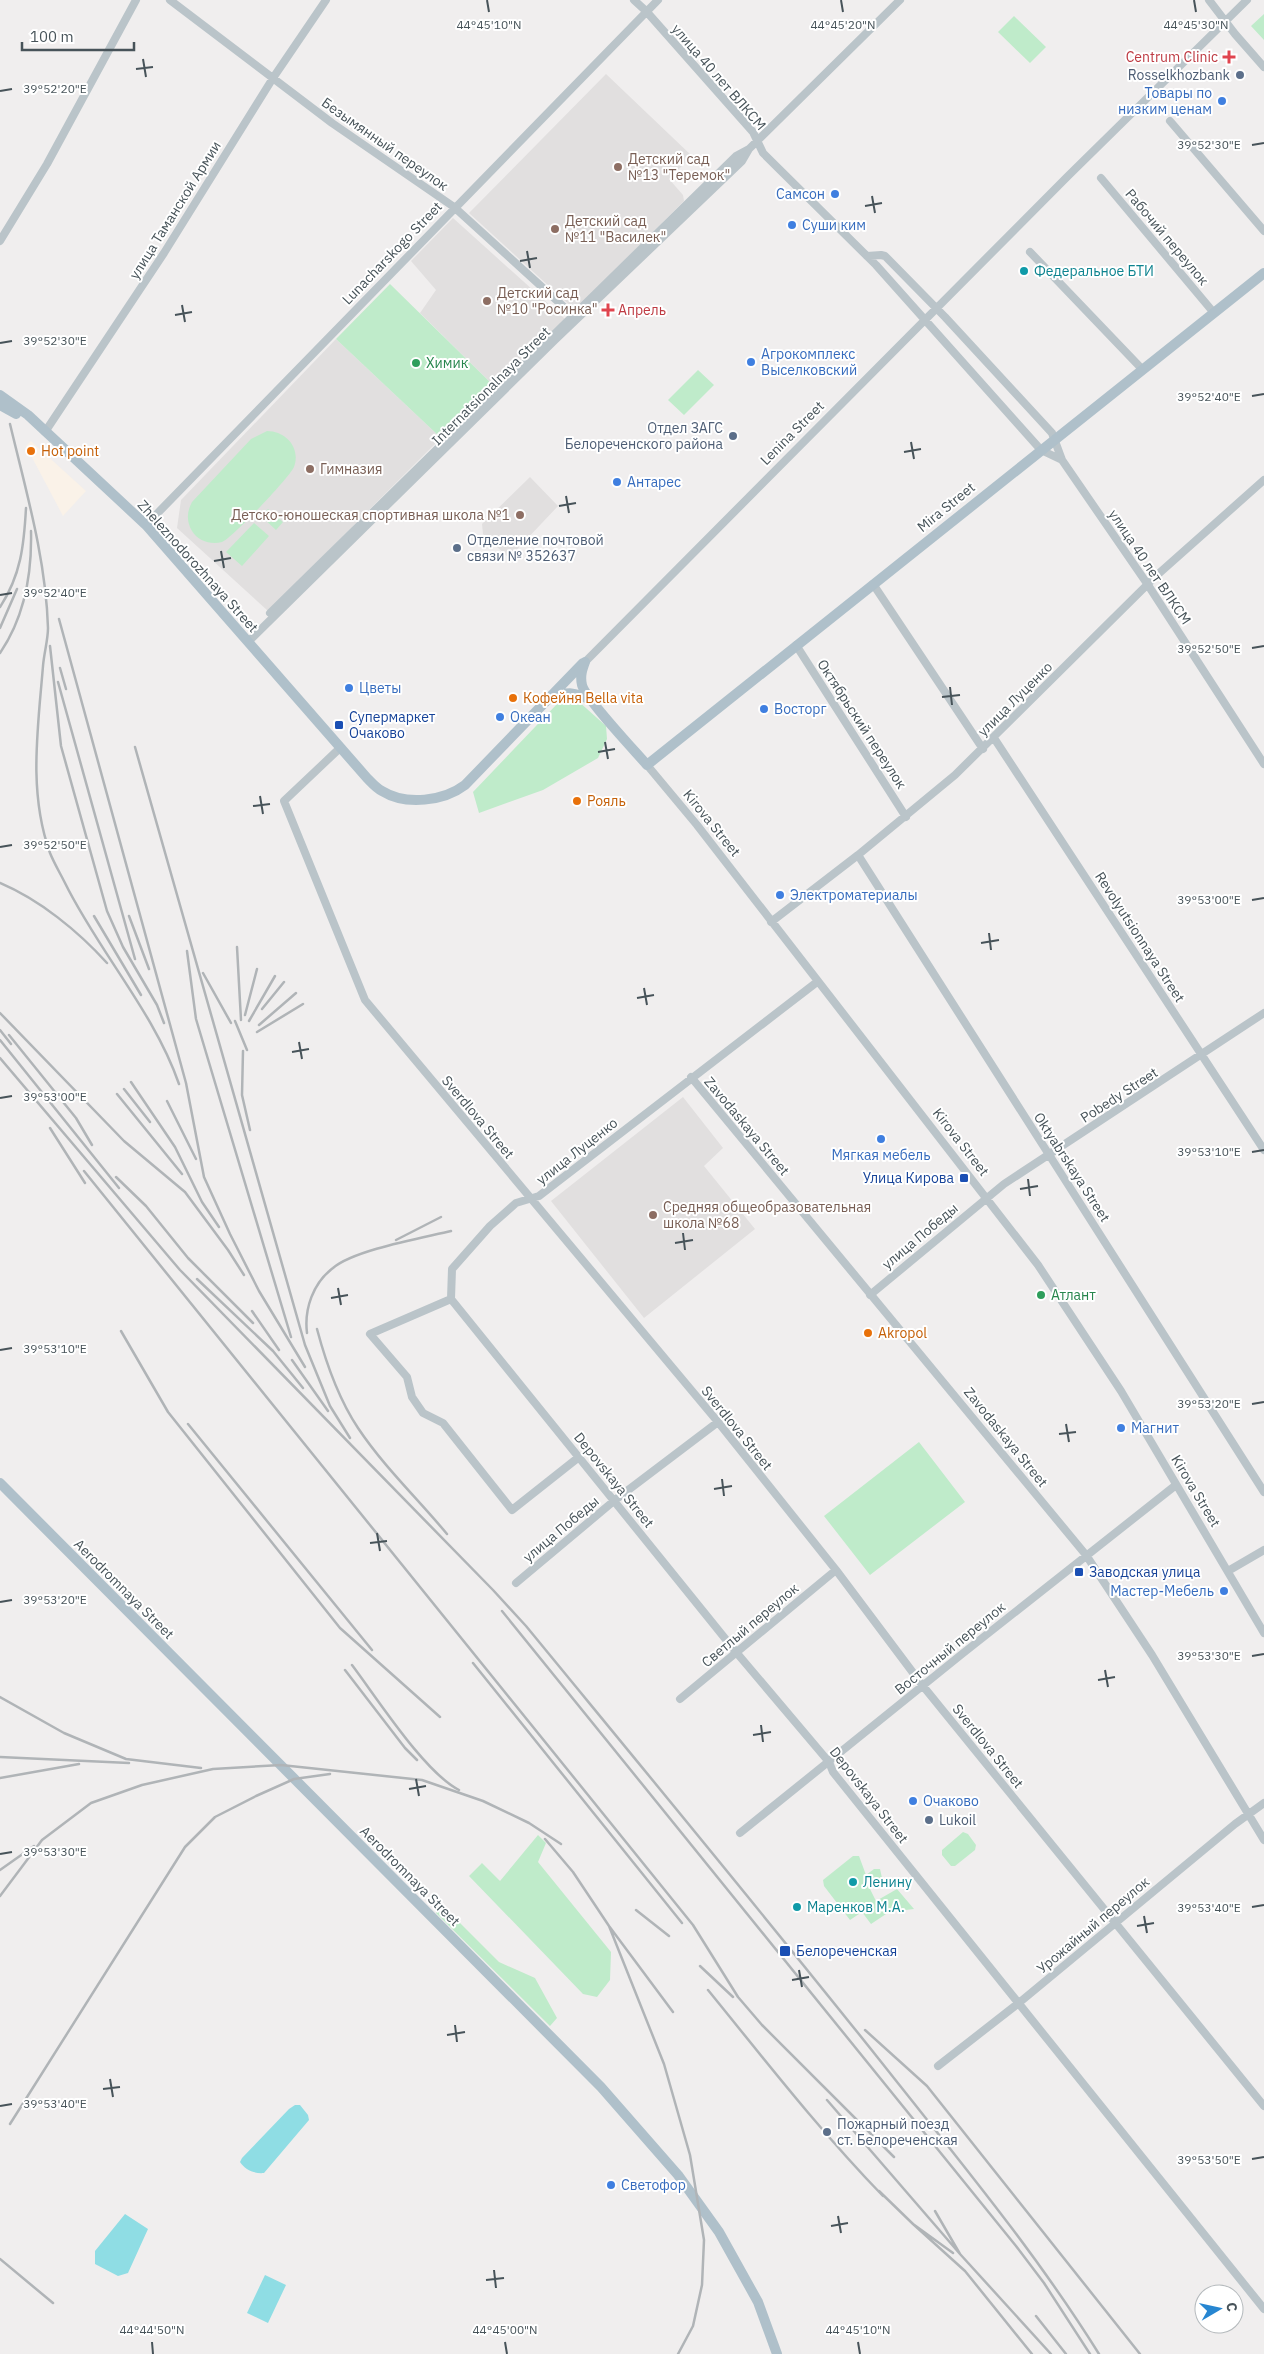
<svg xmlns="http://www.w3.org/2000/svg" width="1264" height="2354" viewBox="0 0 1264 2354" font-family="'IBM Plex Sans',sans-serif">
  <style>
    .commercial { fill: #faf2e8 }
    .education { fill: #e1dfdf }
    .green { fill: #bfebca }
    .water { fill: #8fdde4 }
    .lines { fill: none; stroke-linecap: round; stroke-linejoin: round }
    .minor { stroke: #bac4c9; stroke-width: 8 }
    .major { stroke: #afc0ca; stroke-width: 10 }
    .rail { stroke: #b0b4b7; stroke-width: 2.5 }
    .ticks { fill: none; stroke: #475359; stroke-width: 2 }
    .health-dot { fill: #e0444e; stroke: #fff; stroke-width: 2 }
    .service-dot { fill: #5c6f8a; stroke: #fff; stroke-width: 2 }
    .shop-dot { fill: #3f7fe0; stroke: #fff; stroke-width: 2 }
    .education-dot { fill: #8d6e63; stroke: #fff; stroke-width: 2 }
    .culture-dot { fill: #0f9aa8; stroke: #fff; stroke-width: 2 }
    .leisure-dot { fill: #2e9e5b; stroke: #fff; stroke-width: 2 }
    .food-dot { fill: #e8710a; stroke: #fff; stroke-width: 2 }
    .transit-dot { fill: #1a4fb4; stroke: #fff; stroke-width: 2 }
    .labels { text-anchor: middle; stroke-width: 4; stroke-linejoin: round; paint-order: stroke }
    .health-label { font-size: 14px; fill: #be3a42; stroke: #fff; text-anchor: end }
    .service-label { font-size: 14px; fill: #4e5e75; stroke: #fff; text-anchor: start }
    .street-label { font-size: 14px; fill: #475359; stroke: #fff }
    .shop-label { font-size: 14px; fill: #366cbe; stroke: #fff; text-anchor: start }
    .education-label { font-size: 14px; fill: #785e54; stroke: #fff; text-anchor: start }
    .culture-label { font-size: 14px; fill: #0d838f; stroke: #fff; text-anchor: start }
    .leisure-label { font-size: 14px; fill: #27864d; stroke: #fff; text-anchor: start }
    .food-label { font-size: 14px; fill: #c56008; stroke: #fff; text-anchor: start }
    .transit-label { font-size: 14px; fill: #164399; stroke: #fff; text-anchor: start }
    .ticks-label { font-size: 12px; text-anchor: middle; fill: #475359; stroke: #fff; stroke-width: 4; stroke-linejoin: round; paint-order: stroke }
  </style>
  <rect width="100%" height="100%" fill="#f0eeee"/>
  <!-- commercial -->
  <path class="commercial" d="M 31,441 L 86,491 L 63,516 L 26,446 Z"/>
  <!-- education -->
  <path class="education" d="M 606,74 L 692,156 L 669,179 L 683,195 L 684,201 L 575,310 L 469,213 Z
    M 453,218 L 565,319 L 495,387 L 420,313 L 436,290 L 411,261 Z
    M 336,339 L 441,438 L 268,611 L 177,528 L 181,500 Z
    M 530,477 L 558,506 L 509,558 L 483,534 L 482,524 Z
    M 683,1097 L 723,1148 L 704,1166 L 755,1229 L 644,1318 L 551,1201 Z"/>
  <!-- green -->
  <path class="green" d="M 1264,14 L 1264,40 L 1251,26 Z
    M 1014,16 L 1046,47 L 1030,63 L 998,32 Z
    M 390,284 L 495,387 L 441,438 L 336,339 Z
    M 698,370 L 714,385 L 684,415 L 668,400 Z
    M 267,431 C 286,431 301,448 294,467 C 289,478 232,538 222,542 C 211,545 198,541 192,531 C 186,521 187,511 192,502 L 251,439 Z
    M 268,509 L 283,522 L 276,530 L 261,516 Z
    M 254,523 L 269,536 L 242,566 L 226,552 Z
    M 577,700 L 606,726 L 607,739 L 598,758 L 543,790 L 479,813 L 473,792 L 557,704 Z
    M 919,1442 L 965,1502 L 870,1575 L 824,1516 Z
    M 963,1832 L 968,1834 L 976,1845 L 975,1850 L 955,1866 L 951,1866 L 942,1855 L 942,1850 Z
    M 538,1835 L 546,1843 L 538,1862 L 611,1952 L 610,1980 L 597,1997 L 583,1994 L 469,1876 L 482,1863 L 500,1881 Z
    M 853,1856 L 859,1856 L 866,1875 L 874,1869 L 880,1869 L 882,1878 L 870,1889 L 876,1901 L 897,1889 L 914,1909 L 889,1912 L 871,1924 L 862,1912 L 850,1920 L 824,1886 L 823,1880 Z
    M 441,1904 L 499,1962 L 535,1978 L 557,2018 L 550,2026 L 436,1913 Z"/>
  <!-- water -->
  <path class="water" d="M 295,2105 L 300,2105 L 308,2115 L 309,2120 L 264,2173 C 255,2174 245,2170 240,2162 L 242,2158 L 289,2109 Z
    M 125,2214 L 148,2229 L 128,2273 L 118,2276 L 95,2264 L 95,2251 Z
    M 265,2275 L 286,2285 L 268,2323 L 247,2313 Z"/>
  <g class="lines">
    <!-- minor -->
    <path class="minor" d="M 170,0 L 332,123 L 454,207 L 575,317
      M 634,0 L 646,11 L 753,132 L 763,153 L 876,265 L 1041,450 L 1062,460
      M 1209,0 L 1235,34 L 1264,67
      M 1170,121 L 1264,231
      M 1101,178 L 1214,313
      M 0,241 L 47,164 L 136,0
      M 1030,252 L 1142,369
      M 867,256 L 881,255 L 885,256 L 945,317 L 1052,433 L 1062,460 L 1148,585 L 1264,764
      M 45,432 L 164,253 L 273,78 L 326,0
      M 146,525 L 658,0
      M 873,584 L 983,749
      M 270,613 L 736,156 L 749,149
      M 249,641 L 555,340 L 742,161 L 749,149 L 900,0
      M 796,645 L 906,817
      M 585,662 L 1068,176 L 1247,0
      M 994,738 L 1264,1150
      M 340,748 L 284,801 L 365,1000 L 718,1422 L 836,1570 L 923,1686 L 1264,2106
      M 647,765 L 697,825 L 1038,1265 L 1121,1391 L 1264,1633
      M 858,855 L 1264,1492
      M 771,922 L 858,855 L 955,775 L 1156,576 L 1264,480
      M 691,1077 L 1086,1555 L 1152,1655 L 1264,1840
      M 870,1295 L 1004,1184 L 1264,1013
      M 451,1299 L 736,1652 L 829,1762 L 833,1772 L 1264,2309
      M 579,1457 L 512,1510 L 443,1423 L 423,1413 L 412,1397 L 407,1377 L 370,1334 L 451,1299 L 452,1269 L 490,1226 L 516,1203 L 539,1196 L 817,982
      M 1228,1571 L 1264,1550
      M 516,1583 L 615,1500 L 718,1422
      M 680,1699 L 836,1570
      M 740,1833 L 962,1654 L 1176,1485
      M 938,2066 L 1020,2002 L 1235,1824 L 1264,1803"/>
    <!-- major -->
    <path class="major" d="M 0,395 L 28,415 L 146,525 L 367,778 C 372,783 376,788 382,791 C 406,806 444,801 465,785 L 583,663
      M 0,405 L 16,414
      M 585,662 C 582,670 580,676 582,685 C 585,698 635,751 647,765 L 1264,273
      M 552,698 C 568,691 575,692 590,700
      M 0,1483 L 601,2087 L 678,2175 L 719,2232 L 758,2302 L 777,2354"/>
    <!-- rail -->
    <path class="rail" d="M 10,424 C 26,491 46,559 48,628 C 48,640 44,653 43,666 C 38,728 28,792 50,853 C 54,863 60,873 65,883 C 99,952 154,1012 179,1084
      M 0,607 C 21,575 24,545 26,508
      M 59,619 L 186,1083 L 204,1177 L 230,1234 L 259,1291 L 305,1367
      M 0,628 L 17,589
      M 50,646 L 61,746 L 107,911 L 123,947 L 157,1005 L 164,1023
      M 0,653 C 24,618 32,573 31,531
      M 60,668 L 66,689
      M 58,682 L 135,959
      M 135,747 L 305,1345 L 330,1406 L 350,1438
      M 0,883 C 40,900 78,931 107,963
      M 94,916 L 141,995
      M 129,916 L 149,969
      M 237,947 L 241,1020
      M 187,951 L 196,1019 L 291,1337
      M 203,973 L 231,1023
      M 262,1009 L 284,982
      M 0,1013 L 124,1141 L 185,1192 L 228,1250 L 244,1275
      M 245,1015 L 257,969
      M 235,1021 L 247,1050
      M 249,1021 L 275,976
      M 259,1025 L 296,993
      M 0,1030 L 11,1044
      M 257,1032 L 303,1004
      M 9,1035 L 76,1118 L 92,1145
      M 0,1040 L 119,1188
      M 243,1051 L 242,1095 L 250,1130
      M 0,1058 L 180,1270 L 493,1590 L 526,1626 C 645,1771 765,1916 882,2063 C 957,2158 1035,2251 1099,2354
      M 131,1082 L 175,1147 L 202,1202 L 219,1227
      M 124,1089 L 150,1122
      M 117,1094 L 182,1174
      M 167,1101 L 196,1159
      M 50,1128 L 85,1183
      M 84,1171 L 693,1925 L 738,1997 L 762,2025 L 894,2157
      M 116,1177 L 146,1206 L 188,1258 L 253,1323
      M 396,1240 L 441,1217
      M 197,1279 L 273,1351 L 303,1388
      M 252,1311 L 279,1350
      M 317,1329 C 326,1363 338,1398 358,1428 C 384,1467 418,1499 447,1534
      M 121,1331 L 168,1412 L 340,1628 L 440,1717
      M 307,1333 C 304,1309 313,1283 333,1268 C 354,1250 422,1238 451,1231
      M 292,1360 L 328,1411
      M 188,1424 L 372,1650
      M 502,1611 L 1016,2246 L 1044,2283 L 1090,2354
      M 473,1663 L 682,1923
      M 352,1665 C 377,1698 424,1772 459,1790
      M 345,1670 L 405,1748 L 417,1760
      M 0,1697 L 64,1733 L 126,1759 L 201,1768
      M 0,1757 L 129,1763
      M 0,1778 L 79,1764
      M 545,1839 L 573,1872 L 609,1926 L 673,2012
      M 0,1870 L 34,1846
      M 0,1896 L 42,1840 L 91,1803 L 142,1785 L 213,1769 L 281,1765 L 422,1780 L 483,1801 L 529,1823 L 561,1844
      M 636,1910 L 669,1936
      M 609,1926 L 664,2064 L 690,2155 L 704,2240 L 702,2285 L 693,2326 L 678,2354
      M 700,1966 L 733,1997
      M 708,1990 C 765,2060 820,2131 883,2196
      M 865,2030 L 927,2086 L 1140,2354
      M 827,2100 L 960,2254 L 935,2211
      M 10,2124 L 185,1847 L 215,1817 L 256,1796 L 294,1779 L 330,1774
      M 879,2191 L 913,2224
      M 953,2253 L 913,2224 L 965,2271 L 1032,2354
      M 960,2254 L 1051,2354
      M 0,2259 L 53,2303
      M 1036,2316 L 1066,2354"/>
  </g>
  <!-- ticks -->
  <path class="ticks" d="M 487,0 L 489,12M 841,0 L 843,12M 1194,0 L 1196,12M 143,59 L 146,77M 136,69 L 153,67M 0,91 L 12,89M 1252,145 L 1264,143M 872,196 L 875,213M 865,206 L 882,203M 527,251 L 530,268M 520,261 L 537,258M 182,305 L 185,322M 175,315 L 192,312M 0,343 L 12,341M 1252,396 L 1264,394M 911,442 L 914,459M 904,452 L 921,449M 566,496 L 569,513M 559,506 L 576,503M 221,551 L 224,568M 214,561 L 231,558M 0,595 L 12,593M 1252,648 L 1264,646M 950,687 L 952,705M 942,697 L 960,695M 605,742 L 608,759M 598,752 L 615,749M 260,796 L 263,814M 253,806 L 270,804M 0,847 L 12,845M 1252,900 L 1264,898M 989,933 L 991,950M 981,943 L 999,940M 644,988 L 647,1005M 637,998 L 654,995M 299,1042 L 302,1059M 292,1052 L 309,1049M 0,1098 L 12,1096M 1252,1152 L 1264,1150M 1028,1179 L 1030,1196M 1020,1189 L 1038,1186M 683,1233 L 685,1250M 675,1243 L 693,1240M 338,1288 L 341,1305M 331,1298 L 348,1295M 0,1350 L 12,1348M 1252,1404 L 1264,1402M 1066,1424 L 1069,1442M 1059,1434 L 1076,1432M 722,1479 L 724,1496M 714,1489 L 732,1486M 377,1533 L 380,1551M 370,1543 L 387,1541M 0,1602 L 12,1600M 1252,1656 L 1264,1654M 1105,1670 L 1108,1687M 1098,1680 L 1115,1677M 761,1725 L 763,1742M 753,1735 L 771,1732M 416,1779 L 419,1796M 409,1789 L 426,1786M 0,1854 L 12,1852M 1252,1907 L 1264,1905M 1144,1916 L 1147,1933M 1137,1926 L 1154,1923M 799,1970 L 802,1987M 792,1980 L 809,1977M 455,2025 L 457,2042M 447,2035 L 465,2032M 110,2079 L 113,2097M 103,2089 L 120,2087M 0,2106 L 12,2104M 1252,2159 L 1264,2157M 838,2216 L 841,2233M 831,2226 L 848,2223M 494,2270 L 496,2288M 486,2280 L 504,2278M 152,2342 L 153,2354M 505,2342 L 507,2354M 858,2342 L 860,2354"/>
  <!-- markers -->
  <g class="health-dot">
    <path d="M1226.5 49.5h5v5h5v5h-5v5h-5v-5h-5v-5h5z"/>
    <path d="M605.5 302.5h5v5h5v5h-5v5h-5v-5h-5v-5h5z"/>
  </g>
  <g class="service-dot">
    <circle cx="1240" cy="75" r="5"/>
    <circle cx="733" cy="436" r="5"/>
    <circle cx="457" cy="548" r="5"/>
    <circle cx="929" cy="1820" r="5"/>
    <circle cx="827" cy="2132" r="5"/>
  </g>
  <g class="shop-dot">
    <circle cx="1222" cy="101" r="5"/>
    <circle cx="835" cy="194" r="5"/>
    <circle cx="792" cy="225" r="5"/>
    <circle cx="751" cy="362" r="5"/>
    <circle cx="617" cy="482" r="5"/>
    <circle cx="349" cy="688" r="5"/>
    <circle cx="764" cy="709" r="5"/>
    <circle cx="500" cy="717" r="5"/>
    <circle cx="780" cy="895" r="5"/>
    <circle cx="881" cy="1139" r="5"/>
    <circle cx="1121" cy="1428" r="5"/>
    <circle cx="1224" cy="1591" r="5"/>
    <circle cx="913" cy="1801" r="5"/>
    <circle cx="611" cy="2185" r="5"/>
  </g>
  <g class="education-dot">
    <circle cx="618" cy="167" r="5"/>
    <circle cx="555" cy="229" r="5"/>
    <circle cx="487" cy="301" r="5"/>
    <circle cx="310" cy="469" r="5"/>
    <circle cx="520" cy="515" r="5"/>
    <circle cx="653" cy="1215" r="5"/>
  </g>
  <g class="culture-dot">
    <circle cx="1024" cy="271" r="5"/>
    <circle cx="853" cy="1882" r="5"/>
    <circle cx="797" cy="1907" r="5"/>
  </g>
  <g class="leisure-dot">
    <circle cx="416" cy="363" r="5"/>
    <circle cx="1041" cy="1295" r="5"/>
  </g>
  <g class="food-dot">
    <circle cx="31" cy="451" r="5"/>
    <circle cx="513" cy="698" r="5"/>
    <circle cx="577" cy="801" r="5"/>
    <circle cx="868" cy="1333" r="5"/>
  </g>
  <g class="transit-dot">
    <rect x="334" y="720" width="10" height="10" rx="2.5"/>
    <rect x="959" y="1173" width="10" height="10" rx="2.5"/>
    <rect x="1074" y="1567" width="10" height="10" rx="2.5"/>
    <rect x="779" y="1945" width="12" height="12" rx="2.5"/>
  </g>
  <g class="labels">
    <!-- health labels -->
    <g class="health-label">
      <text x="1218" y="62">Centrum Clinic</text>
      <text x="618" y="315" text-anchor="start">Апрель</text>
    </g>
    <!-- service labels -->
    <g class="service-label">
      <text x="1230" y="80" text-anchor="end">Rosselkhozbank</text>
      <text x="723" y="433" text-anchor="end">Отдел ЗАГС<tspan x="723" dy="16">Белореченского района</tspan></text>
      <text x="467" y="545">Отделение почтовой<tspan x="467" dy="16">связи № 352637</tspan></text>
      <text x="939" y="1825">Lukoil</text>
      <text x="837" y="2129">Пожарный поезд<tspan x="837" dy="16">ст. Белореченская</tspan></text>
    </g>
    <!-- street labels -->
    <g class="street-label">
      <text transform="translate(719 77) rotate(49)" y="5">улица 40 лет ВЛКСМ</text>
      <text transform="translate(385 144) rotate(35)" y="5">Безымянный переулок</text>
      <text transform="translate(175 210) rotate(-58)" y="5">улица Таманской Армии</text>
      <text transform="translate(1167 237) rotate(50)" y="5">Рабочий переулок</text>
      <text transform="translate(392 253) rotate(-46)" y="5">Lunacharskogo Street</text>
      <text transform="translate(491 386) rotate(-45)" y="5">Internatsionalnaya Street</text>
      <text transform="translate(792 433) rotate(-45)" y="5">Lenina Street</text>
      <text transform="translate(946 507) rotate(-39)" y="5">Mira Street</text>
      <text transform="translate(198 566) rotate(48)" y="5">Zheleznodorozhnaya Street</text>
      <text transform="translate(1150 567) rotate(56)" y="5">улица 40 лет ВЛКСМ</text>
      <text transform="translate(1015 699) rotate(-45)" y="5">улица Луценко</text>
      <text transform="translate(862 724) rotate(57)" y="5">Октябрьский переулок</text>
      <text transform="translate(712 823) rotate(51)" y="5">Kirova Street</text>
      <text transform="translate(1140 937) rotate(57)" y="5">Revolyutsionnaya Street</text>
      <text transform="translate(1119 1095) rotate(-33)" y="5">Pobedy Street</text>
      <text transform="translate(478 1117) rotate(50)" y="5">Sverdlova Street</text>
      <text transform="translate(747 1126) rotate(50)" y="5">Zavodaskaya Street</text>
      <text transform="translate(961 1142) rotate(52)" y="5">Kirova Street</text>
      <text transform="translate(577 1151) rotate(-38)" y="5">улица Луценко</text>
      <text transform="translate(1072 1167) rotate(57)" y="5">Oktyabrskaya Street</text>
      <text transform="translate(920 1236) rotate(-40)" y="5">улица Победы</text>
      <text transform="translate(737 1428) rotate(51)" y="5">Sverdlova Street</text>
      <text transform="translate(1006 1437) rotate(51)" y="5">Zavodaskaya Street</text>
      <text transform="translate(614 1480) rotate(51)" y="5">Depovskaya Street</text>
      <text transform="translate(1196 1491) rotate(59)" y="5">Kirova Street</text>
      <text transform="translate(561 1529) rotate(-40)" y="5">улица Победы</text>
      <text transform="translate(124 1589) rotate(45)" y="5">Aerodromnaya Street</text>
      <text transform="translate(750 1625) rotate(-40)" y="5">Светлый переулок</text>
      <text transform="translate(950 1648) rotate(-39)" y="5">Восточный переулок</text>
      <text transform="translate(988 1746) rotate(51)" y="5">Sverdlova Street</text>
      <text transform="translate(869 1795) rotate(52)" y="5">Depovskaya Street</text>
      <text transform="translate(410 1876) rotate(45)" y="5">Aerodromnaya Street</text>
      <text transform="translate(1093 1925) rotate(-40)" y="5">Урожайный переулок</text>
    </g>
    <!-- shop labels -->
    <g class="shop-label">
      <text x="1212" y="98" text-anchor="end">Товары по<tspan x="1212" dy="16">низким ценам</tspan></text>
      <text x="825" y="199" text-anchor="end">Самсон</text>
      <text x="802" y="230">Суши ким</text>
      <text x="761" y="359">Агрокомплекс<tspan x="761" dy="16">Выселковский</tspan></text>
      <text x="627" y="487">Антарес</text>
      <text x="359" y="693">Цветы</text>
      <text x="774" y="714">Восторг</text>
      <text x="510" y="722">Океан</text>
      <text x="790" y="900">Электроматериалы</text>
      <text x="881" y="1160" text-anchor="middle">Мягкая мебель</text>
      <text x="1131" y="1433">Магнит</text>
      <text x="1214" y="1596" text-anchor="end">Мастер-Мебель</text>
      <text x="923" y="1806">Очаково</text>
      <text x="621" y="2190">Светофор</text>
    </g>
    <!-- education labels -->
    <g class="education-label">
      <text x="628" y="164">Детский сад<tspan x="628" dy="16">№13 "Теремок"</tspan></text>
      <text x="565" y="226">Детский сад<tspan x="565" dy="16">№11 "Василек"</tspan></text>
      <text x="497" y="298">Детский сад<tspan x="497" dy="16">№10 "Росинка"</tspan></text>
      <text x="320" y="474">Гимназия</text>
      <text x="510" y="520" text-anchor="end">Детско-юношеская спортивная школа №1</text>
      <text x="663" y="1212">Средняя общеобразовательная<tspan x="663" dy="16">школа №68</tspan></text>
    </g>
    <!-- culture labels -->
    <g class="culture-label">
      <text x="1034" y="276">Федеральное БТИ</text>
      <text x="863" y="1887">Ленину</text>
      <text x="807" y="1912">Маренков М.А.</text>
    </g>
    <!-- leisure labels -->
    <g class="leisure-label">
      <text x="426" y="368">Химик</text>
      <text x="1051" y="1300">Атлант</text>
    </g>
    <!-- food labels -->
    <g class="food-label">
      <text x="41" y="456">Hot point</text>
      <text x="523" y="703">Кофейня Bella vita</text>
      <text x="587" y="806">Рояль</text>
      <text x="878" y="1338">Akropol</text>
    </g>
    <!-- transit labels -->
    <g class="transit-label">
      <text x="349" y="722">Супермаркет<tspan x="349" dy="16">Очаково</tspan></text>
      <text x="954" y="1183" text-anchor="end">Улица Кирова</text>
      <text x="1089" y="1577">Заводская улица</text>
      <text x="796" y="1956">Белореченская</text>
    </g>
  </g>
  <g class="ticks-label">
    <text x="843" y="29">44°45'20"N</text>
    <text x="1196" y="29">44°45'30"N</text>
    <text x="489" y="29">44°45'10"N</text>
    <text x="55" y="93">39°52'20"E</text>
    <text x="1209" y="149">39°52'30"E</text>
    <text x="55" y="345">39°52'30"E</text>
    <text x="1209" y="401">39°52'40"E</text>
    <text x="55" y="597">39°52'40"E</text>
    <text x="1209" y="653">39°52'50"E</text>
    <text x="55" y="849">39°52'50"E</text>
    <text x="1209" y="904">39°53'00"E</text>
    <text x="55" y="1101">39°53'00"E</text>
    <text x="1209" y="1156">39°53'10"E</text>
    <text x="55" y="1353">39°53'10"E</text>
    <text x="1209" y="1408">39°53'20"E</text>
    <text x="55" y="1604">39°53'20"E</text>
    <text x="1209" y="1660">39°53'30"E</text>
    <text x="55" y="1856">39°53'30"E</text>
    <text x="1209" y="1912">39°53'40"E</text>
    <text x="55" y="2108">39°53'40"E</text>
    <text x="1209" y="2164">39°53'50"E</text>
    <text x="152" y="2334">44°44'50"N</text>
    <text x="505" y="2334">44°45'00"N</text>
    <text x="858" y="2334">44°45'10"N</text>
  </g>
  <!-- north arrow -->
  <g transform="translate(1219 2309) rotate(81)"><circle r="24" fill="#ffffff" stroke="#b5babd"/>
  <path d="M0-4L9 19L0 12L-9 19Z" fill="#2786d1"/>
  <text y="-8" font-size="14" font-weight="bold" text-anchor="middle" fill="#475359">С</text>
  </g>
  <!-- scale -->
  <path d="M22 42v8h112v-8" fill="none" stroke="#475359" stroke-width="2.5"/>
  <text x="30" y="42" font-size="15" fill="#475359" stroke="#ffffff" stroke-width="4" paint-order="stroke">100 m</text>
</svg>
